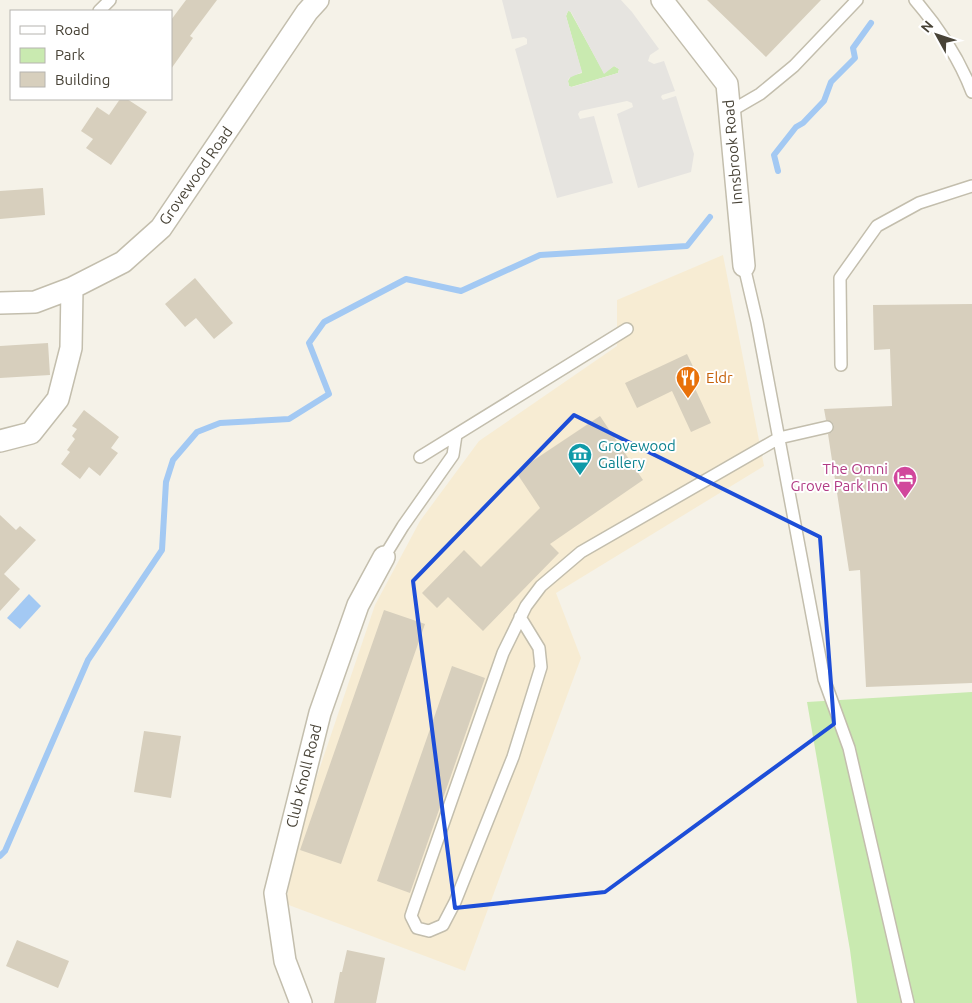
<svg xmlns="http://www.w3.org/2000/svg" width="972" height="1003" viewBox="0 0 972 1003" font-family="Ubuntu,sans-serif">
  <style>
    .commercial { fill: #f7ecd3 }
    .green { fill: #c9eab0 }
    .parking { fill: #e6e4e0; fill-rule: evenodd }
    .water { fill: #a3c9f3 }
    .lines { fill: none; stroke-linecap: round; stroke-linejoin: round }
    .stream { stroke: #a3c9f3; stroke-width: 6 }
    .building { fill: #d7cfbd }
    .lane-casing { stroke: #c3bead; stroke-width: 14 }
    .street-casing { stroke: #c3bead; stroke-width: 24 }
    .lane { stroke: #fff; stroke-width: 11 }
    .street { stroke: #fff; stroke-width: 21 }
    .marked { fill: none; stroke: #1d4ed8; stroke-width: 4; stroke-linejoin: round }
    .labels { text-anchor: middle; stroke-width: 4; stroke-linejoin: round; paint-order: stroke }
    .street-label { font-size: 15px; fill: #484337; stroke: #fff }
    .food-label { font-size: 15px; fill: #c56008; stroke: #fff; text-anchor: start }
    .culture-label { font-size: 15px; fill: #0d838f; stroke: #fff; text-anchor: start }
    .hotel-label { font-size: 15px; fill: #b23c85; stroke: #fff; text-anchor: end }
  </style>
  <rect width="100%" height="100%" fill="#f5f2e8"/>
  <!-- commercial -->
  <path class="commercial" d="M 723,255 L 764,466 L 556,593 L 581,658 L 465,971 L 286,904 L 296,838 L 375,605 L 420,521 L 479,441 L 617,346 L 617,300 Z"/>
  <!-- green -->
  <path class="green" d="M 568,11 L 570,11 L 604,73 L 614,66 L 619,69 L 618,73 L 571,87 L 569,86 L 568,81 L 571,76 L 582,73 L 566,16 Z
    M 972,692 L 972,1003 L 857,1003 L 850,950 L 807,702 Z"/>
  <!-- parking -->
  <path class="parking" d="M 502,0 L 621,0 L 632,12 L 659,49 L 650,55 L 648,61 L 654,64 L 664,61 L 675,91 L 662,95 L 661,97 L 663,100 L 676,96 L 694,154 L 691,172 L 638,188 L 617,114 L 633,107 L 632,103 L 627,101 L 580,111 L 578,114 L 580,119 L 594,116 L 613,183 L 557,198 L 515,49 L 527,44 L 527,39 L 524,37 L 512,39 ZM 568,11 L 571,12 L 604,74 L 614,66 L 619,69 L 618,73 L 572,87 L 569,86 L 568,81 L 569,78 L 582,72 L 566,16 Z"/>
  <!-- water -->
  <path class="water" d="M 29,594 L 41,606 L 20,629 L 7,618 Z"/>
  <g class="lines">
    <!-- stream -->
    <path class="stream" d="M 778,171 L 774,155 L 796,127 L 803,123 L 824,101 L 831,82 L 855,58 L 853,48 L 871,23
      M 0,856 L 5,851 L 88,660 L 162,550 L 166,482 L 173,460 L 197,432 L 220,423 L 289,419 L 329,394 L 309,343 L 324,322 L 406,279 L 461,291 L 540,255 L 687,246 L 710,217"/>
  </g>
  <!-- building -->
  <path class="building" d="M 186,0 L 217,0 L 190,36 L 193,38 L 171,69 L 171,20 Z
    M 707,0 L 821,0 L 766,57 Z
    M 120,99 L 127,99 L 147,112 L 111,165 L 86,148 L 93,139 L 81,131 L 97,107 L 109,115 Z
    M 43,188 L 45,215 L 0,219 L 0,191 Z
    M 195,278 L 233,323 L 214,339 L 196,318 L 185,327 L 165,304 Z
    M 972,304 L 972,683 L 866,687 L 860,570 L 849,571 L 828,434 L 832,432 L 834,426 L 832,422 L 826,420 L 824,409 L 892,406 L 890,349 L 874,350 L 873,305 Z
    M 48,343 L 50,375 L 0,378 L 0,346 Z
    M 687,354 L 699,379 L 692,382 L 711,423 L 691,432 L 672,391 L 637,408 L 625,383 Z
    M 84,410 L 119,437 L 111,448 L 118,453 L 100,476 L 89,467 L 80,479 L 61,464 L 70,452 L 67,450 L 75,439 L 72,436 L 77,429 L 72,426 Z
    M 600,416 L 643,480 L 550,544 L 559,553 L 483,631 L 448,597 L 437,608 L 422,593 L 464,550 L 481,567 L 540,508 L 516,472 Z
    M 0,515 L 16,530 L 20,526 L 36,540 L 4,574 L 20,589 L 0,611 Z
    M 384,610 L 425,624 L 341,864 L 300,850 Z
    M 452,666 L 485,678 L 410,893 L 377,881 Z
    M 144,731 L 181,736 L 171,798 L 134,792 Z
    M 17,940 L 69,961 L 58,988 L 6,966 Z
    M 347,950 L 385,958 L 376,1003 L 334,1003 L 340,972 L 342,972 Z"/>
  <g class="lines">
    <defs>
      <path id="lane" d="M 915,0 C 939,28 959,58 972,92
        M 99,11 L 110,0
        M 729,112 L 760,94 L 794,66 L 857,0
        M 744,266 L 757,322 L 824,679 L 849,748 L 908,1003
        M 841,365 L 840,278 L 877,226 L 919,203 L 972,186
        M 420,457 L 627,329
        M 384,557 L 403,526 L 453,455 L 456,435
        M 520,617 L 539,648 L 541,667 L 513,757 L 455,902 L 443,925 L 429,931 L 417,928 L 411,916 L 414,907 L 503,653 L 526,606 L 541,586 L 581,552 L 779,438 L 827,427"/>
      <path id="street" d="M 662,0 L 727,84 L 744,266
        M 0,303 L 35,302 L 72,288 L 123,262 L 161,228 L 307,12 L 318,0
        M 0,441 L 31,433 L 58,399 L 71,348 L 72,288
        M 301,1003 L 285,961 L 275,893 L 320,713 L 358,605 L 384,557"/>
    </defs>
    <!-- lane casing -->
    <use href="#lane" class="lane-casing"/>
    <!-- street casing -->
    <use href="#street" class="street-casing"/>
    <!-- lane -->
    <use href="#lane" class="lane"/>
    <!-- street -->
    <use href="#street" class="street"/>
  </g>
  <!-- marked area -->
  <path class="marked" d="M 574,415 L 820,537 L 834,724 L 605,892 L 455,908 L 413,581 Z"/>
  <!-- icons -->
  <defs>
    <symbol id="restaurant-pin" viewBox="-11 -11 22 30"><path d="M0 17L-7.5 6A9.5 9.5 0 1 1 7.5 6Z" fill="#e8710a" stroke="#fff"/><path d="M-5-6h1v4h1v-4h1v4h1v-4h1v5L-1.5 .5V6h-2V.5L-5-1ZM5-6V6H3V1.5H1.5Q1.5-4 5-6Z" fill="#fff"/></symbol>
    <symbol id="museum-pin" viewBox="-11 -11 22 30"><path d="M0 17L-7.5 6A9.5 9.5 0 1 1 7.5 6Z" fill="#0f9aa8" stroke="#fff"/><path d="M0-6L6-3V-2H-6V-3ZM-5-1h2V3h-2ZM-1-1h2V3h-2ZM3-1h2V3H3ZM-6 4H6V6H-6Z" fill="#fff"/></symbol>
    <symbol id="hotel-pin" viewBox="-11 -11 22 30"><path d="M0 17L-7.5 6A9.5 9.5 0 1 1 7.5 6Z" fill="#d1479c" stroke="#fff"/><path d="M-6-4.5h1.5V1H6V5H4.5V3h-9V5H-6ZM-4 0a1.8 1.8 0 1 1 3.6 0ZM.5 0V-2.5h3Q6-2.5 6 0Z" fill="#fff"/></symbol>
  </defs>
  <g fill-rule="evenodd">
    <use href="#restaurant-pin" x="674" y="364" width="28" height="38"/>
    <use href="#museum-pin" x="566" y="441" width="28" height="38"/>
    <use href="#hotel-pin" x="891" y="464" width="28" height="38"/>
  </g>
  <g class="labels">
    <!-- street labels -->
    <g class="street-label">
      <text transform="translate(733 152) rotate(-95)" y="5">Innsbrook Road</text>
      <text transform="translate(196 176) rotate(-55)" y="5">Grovewood Road</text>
      <text transform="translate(304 776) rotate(-76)" y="5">Club Knoll Road</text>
    </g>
    <!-- food labels -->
    <g class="food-label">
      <text x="706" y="383">Eldr</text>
    </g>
    <!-- culture labels -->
    <g class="culture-label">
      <text x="598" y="451">Grovewood<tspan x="598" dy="17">Gallery</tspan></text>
    </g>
    <!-- hotel labels -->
    <g class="hotel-label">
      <text x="888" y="474">The Omni<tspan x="888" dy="17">Grove Park Inn</tspan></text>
    </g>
  </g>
  <!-- legend -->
  <rect x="10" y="10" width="162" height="90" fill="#ffffff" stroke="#b6b4af"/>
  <rect x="20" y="26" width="25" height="8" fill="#ffffff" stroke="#b6b4af"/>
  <text x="55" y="35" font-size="15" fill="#484337">Road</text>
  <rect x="20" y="48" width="25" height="15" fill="#c9eab0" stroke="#b6b4af"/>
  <text x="55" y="60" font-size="15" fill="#484337">Park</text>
  <rect x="20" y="72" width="25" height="15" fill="#d7cfbd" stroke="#b6b4af"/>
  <text x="55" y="85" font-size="15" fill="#484337">Building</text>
  <!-- north arrow -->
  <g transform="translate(937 35) rotate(310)" stroke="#ffffff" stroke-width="4" paint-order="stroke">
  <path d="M0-4L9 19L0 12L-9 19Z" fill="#484337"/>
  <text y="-8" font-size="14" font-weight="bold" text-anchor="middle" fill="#484337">N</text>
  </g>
</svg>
